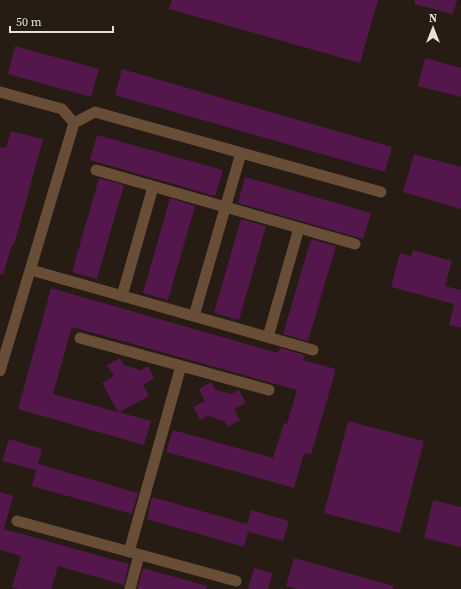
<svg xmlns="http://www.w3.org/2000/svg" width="461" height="589" viewBox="0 0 461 589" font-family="'Source Serif 4',serif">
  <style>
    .building { fill: #53174c }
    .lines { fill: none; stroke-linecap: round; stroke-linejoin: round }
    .minor { stroke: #684e36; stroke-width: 11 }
  </style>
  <rect width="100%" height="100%" fill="#261c13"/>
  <!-- building -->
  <path class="building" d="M 172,0 L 378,0 L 360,63 L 169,9 Z
    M 415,0 L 457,0 L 453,14 L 414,4 Z
    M 15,46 L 99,69 L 91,97 L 8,74 Z
    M 425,58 L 461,68 L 461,97 L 418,86 Z
    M 122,69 L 392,147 L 385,172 L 115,95 Z
    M 11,131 L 43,139 L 14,245 L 12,245 L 3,274 L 0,274 L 0,147 L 6,148 Z
    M 97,135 L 223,170 L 215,196 L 90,160 Z
    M 414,154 L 461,167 L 461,209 L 403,192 Z
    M 245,177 L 371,213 L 363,239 L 238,203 Z
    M 99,178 L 124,185 L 97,279 L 72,272 Z
    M 170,198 L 195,206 L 168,300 L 143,293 Z
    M 241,219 L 266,226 L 239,320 L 214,313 Z
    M 311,239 L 336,246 L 308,341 L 283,334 Z
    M 413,250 L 452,261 L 445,286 L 461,290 L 461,328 L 449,325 L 454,304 L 391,287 L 400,253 L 411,256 Z
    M 51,288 L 278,353 L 280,348 L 305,355 L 303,360 L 336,369 L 311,455 L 304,453 L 294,488 L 166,452 L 173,430 L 273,458 L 284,423 L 287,424 L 297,390 L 72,327 L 53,394 L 118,412 L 102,383 L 114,376 L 107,365 L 120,358 L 124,365 L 140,370 L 148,366 L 154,378 L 143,385 L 149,396 L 119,412 L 151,421 L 144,445 L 18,409 Z
    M 211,382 L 216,390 L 232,394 L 239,390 L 246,403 L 234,409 L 240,420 L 228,427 L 224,421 L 208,416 L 200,420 L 193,407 L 205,401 L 199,389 Z
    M 348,421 L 424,441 L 400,533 L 324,513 Z
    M 9,439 L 42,449 L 38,464 L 138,493 L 132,514 L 32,486 L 36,470 L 2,461 Z
    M 0,492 L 13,496 L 4,529 L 129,564 L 124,585 L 58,566 L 51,589 L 18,589 L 12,587 L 21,556 L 0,550 Z
    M 152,497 L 247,524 L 251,510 L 289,521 L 283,541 L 248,532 L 244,547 L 147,519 Z
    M 433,500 L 461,507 L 461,547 L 424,538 Z
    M 294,558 L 394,586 L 393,589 L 297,589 L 286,586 Z
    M 143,568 L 207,586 L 206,589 L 137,589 Z
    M 254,568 L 273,573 L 268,589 L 248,589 Z"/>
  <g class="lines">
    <!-- minor -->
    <path class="minor" d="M 0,92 L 62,109 L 74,123
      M 96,170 L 355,244
      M 31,270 L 313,350
      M 122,296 L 153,187
      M 194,316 L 241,153
      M 268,337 L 299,228
      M 80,338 L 269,390
      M 0,371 L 74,123 L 95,112 L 381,192
      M 17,521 L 236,581
      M 129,552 L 181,366
      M 130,589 L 139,555"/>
  </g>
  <!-- north arrow -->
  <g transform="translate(433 28)" stroke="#261c13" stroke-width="3" paint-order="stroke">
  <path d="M0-3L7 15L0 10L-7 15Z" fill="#e8e1db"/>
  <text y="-6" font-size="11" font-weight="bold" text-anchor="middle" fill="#e8e1db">N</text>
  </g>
  <!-- scale -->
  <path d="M10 26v6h103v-6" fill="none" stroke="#e8e1db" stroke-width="2"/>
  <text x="16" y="26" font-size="12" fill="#e8e1db" stroke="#261c13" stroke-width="3" paint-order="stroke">50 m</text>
</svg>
